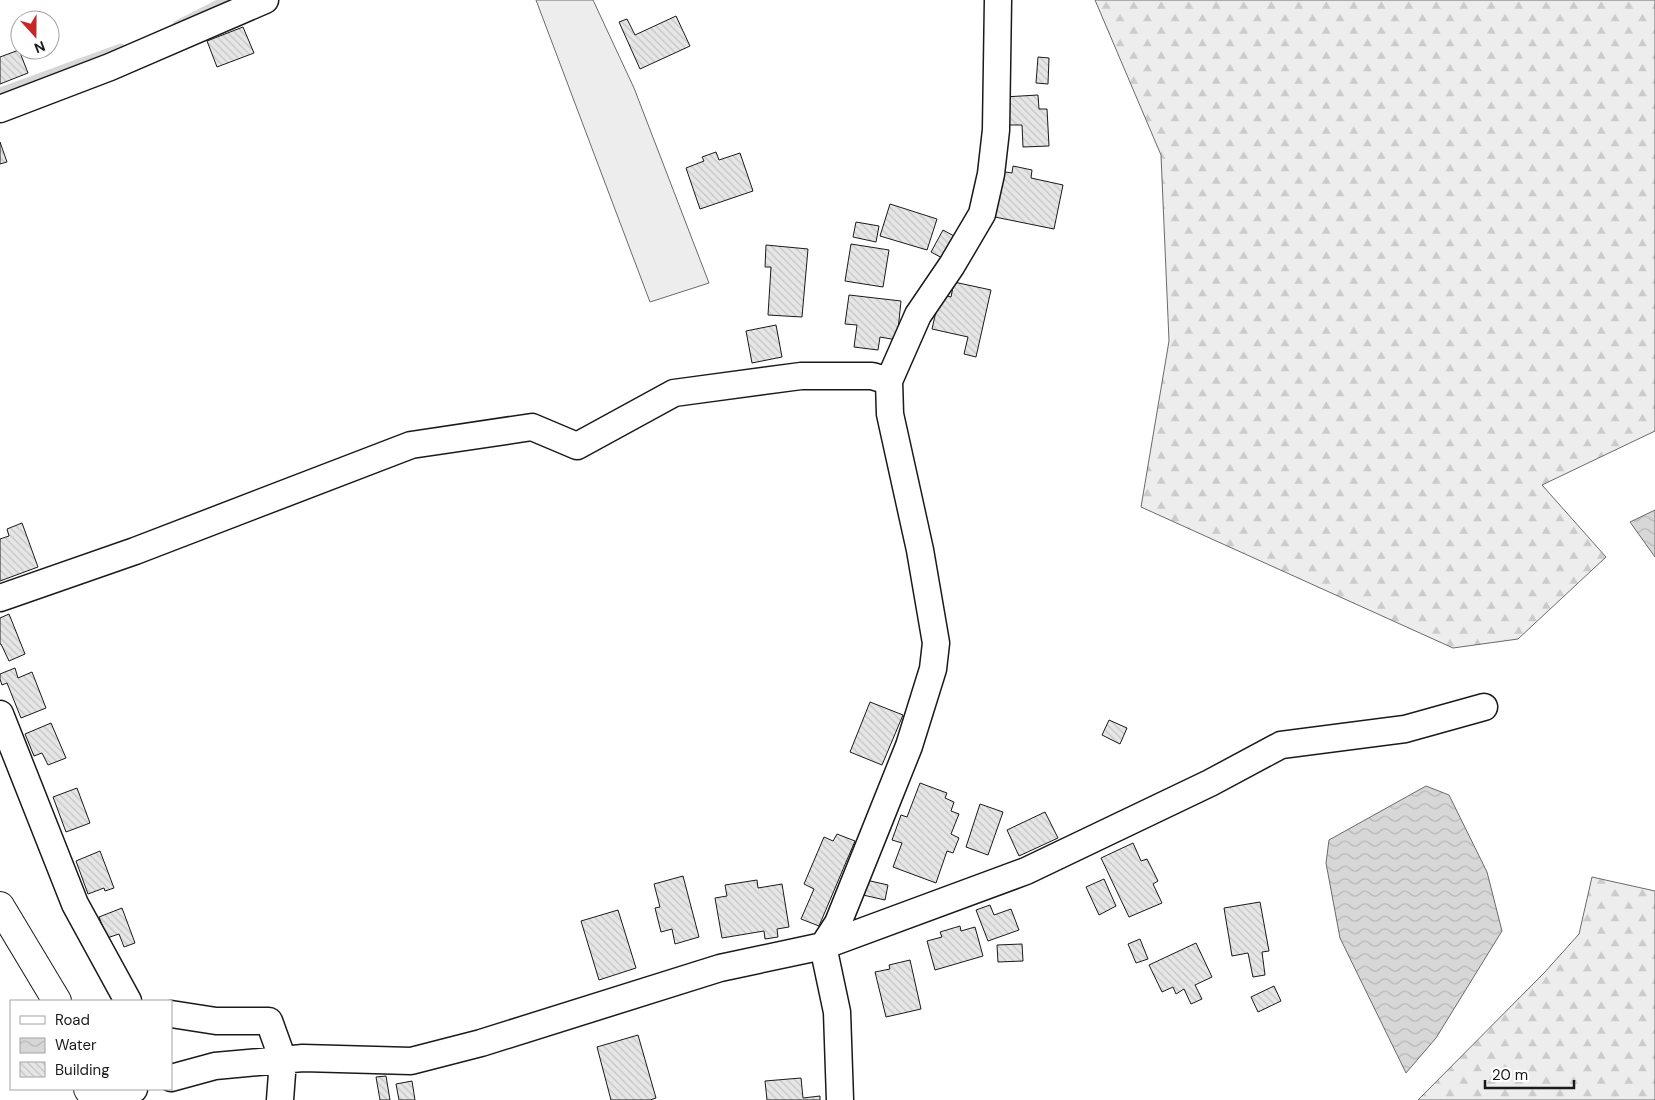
<svg xmlns="http://www.w3.org/2000/svg" width="1655" height="1100" viewBox="0 0 1655 1100" font-family="'DM Sans',sans-serif">
  <style>
    .forest { fill: url(#forest-firs); stroke: #6a6a6a }
    .built { fill: #ededed; stroke: #6a6a6a }
    .water { fill: url(#water-waves); stroke: #6a6a6a }
    .lines { fill: none; stroke-linecap: round; stroke-linejoin: round }
    .stream { stroke: #d7d7d7; stroke-width: 9 }
    .building { fill: url(#building-back-hatch); stroke: #1a1a1a }
    .street-casing { stroke: #1a1a1a; stroke-width: 29 }
    .primary-casing { stroke: #1a1a1a; stroke-width: 30 }
    .street { stroke: #fff; stroke-width: 26 }
    .primary { stroke: #fff; stroke-width: 28 }
  </style>
  <defs>
    <pattern id="forest-firs" width="22" height="20" patternUnits="userSpaceOnUse" patternTransform="scale(1.25)"><rect width="22" height="20" fill="#ededed"/><path d="M5 1l3.5 6h-7zM16 11l3.5 6h-7z" fill="#cbcbcb"/></pattern>
    <pattern id="water-waves" width="16" height="10" patternUnits="userSpaceOnUse" patternTransform="scale(1.25)"><rect width="16" height="10" fill="#d7d7d7"/><path d="M0 5q4-4 8 0t8 0" fill="none" stroke="#b8b8b8"/></pattern>
    <pattern id="building-back-hatch" width="6" height="6" patternUnits="userSpaceOnUse" patternTransform="scale(1.25)"><rect width="6" height="6" fill="#e6e6e6"/><path d="M-1 5l2 2M0 0l6 6M5-1l2 2" fill="none" stroke="#c5c5c5"/></pattern>
  </defs>
  <rect width="100%" height="100%" fill="#fff"/>
  <!-- forest -->
  <path class="forest" d="M 1095,0 L 1655,0 L 1655,431 L 1542,485 L 1606,557 L 1518,639 L 1453,648 L 1141,507 L 1169,341 L 1161,155 Z
    M 1592,877 L 1655,891 L 1655,1100 L 1418,1100 L 1544,973 L 1579,934 Z"/>
  <!-- built -->
  <path class="built" d="M 536,0 L 593,0 L 634,88 L 709,283 L 650,302 Z"/>
  <!-- water -->
  <path class="water" d="M 1655,510 L 1655,557 L 1630,522 Z
    M 1426,786 L 1449,795 L 1487,872 L 1502,931 L 1436,1038 L 1406,1073 L 1340,938 L 1326,863 L 1329,840 Z"/>
  <g class="lines">
    <!-- stream -->
    <path class="stream" d="M 177,25 L 226,0
      M 0,92 L 121,48"/>
  </g>
  <!-- building -->
  <path class="building" d="M 676,16 L 690,46 L 640,69 L 619,22 L 627,19 L 635,35 Z
    M 243,27 L 254,53 L 217,67 L 207,41 Z
    M 19,50 L 28,73 L 0,84 L 0,57 Z
    M 1038,57 L 1049,58 L 1048,84 L 1036,83 Z
    M 1038,95 L 1039,109 L 1047,109 L 1049,146 L 1023,147 L 1022,125 L 1005,125 L 1004,97 Z
    M 0,142 L 7,162 L 0,164 Z
    M 716,152 L 719,160 L 740,153 L 753,191 L 700,209 L 686,168 L 704,161 L 702,157 Z
    M 1013,166 L 1032,170 L 1031,178 L 1063,185 L 1054,229 L 990,216 L 999,171 L 1012,173 Z
    M 890,204 L 937,219 L 927,250 L 880,236 Z
    M 856,222 L 879,226 L 876,242 L 853,237 Z
    M 943,230 L 956,237 L 944,259 L 931,252 Z
    M 851,244 L 889,250 L 883,287 L 845,281 Z
    M 766,245 L 808,249 L 802,317 L 768,315 L 771,267 L 765,267 Z
    M 954,282 L 991,290 L 976,357 L 964,354 L 968,337 L 932,329 L 940,294 L 951,297 Z
    M 849,295 L 901,301 L 897,340 L 880,337 L 878,350 L 854,347 L 857,325 L 845,324 Z
    M 776,325 L 782,357 L 752,363 L 746,331 Z
    M 22,523 L 38,567 L 0,581 L 0,539 L 9,536 L 7,529 Z
    M 9,614 L 25,654 L 9,661 L 1,644 L 0,644 L 0,618 Z
    M 15,668 L 18,678 L 32,672 L 46,708 L 21,718 L 7,683 L 2,685 L 0,679 L 0,674 Z
    M 870,702 L 903,715 L 882,765 L 850,752 Z
    M 1109,720 L 1127,728 L 1120,744 L 1102,735 Z
    M 51,723 L 66,758 L 48,765 L 42,753 L 34,756 L 25,734 Z
    M 920,783 L 947,793 L 945,798 L 954,802 L 951,811 L 959,814 L 951,834 L 959,838 L 953,853 L 947,851 L 936,883 L 893,867 L 902,843 L 892,840 L 901,815 L 907,817 Z
    M 77,788 L 90,823 L 66,832 L 53,797 Z
    M 980,804 L 1003,812 L 988,855 L 966,847 Z
    M 1045,812 L 1058,838 L 1019,856 L 1007,830 Z
    M 837,834 L 855,841 L 819,926 L 801,919 L 814,889 L 804,884 L 824,837 L 833,841 Z
    M 1133,843 L 1141,861 L 1147,859 L 1158,881 L 1153,884 L 1162,903 L 1129,917 L 1101,858 Z
    M 100,851 L 114,888 L 105,891 L 104,888 L 88,894 L 76,861 Z
    M 683,876 L 699,937 L 675,944 L 672,929 L 661,932 L 655,908 L 660,907 L 654,884 Z
    M 1104,879 L 1116,906 L 1099,915 L 1086,887 Z
    M 757,880 L 758,888 L 782,884 L 789,927 L 777,929 L 778,937 L 765,939 L 764,931 L 722,938 L 715,898 L 727,896 L 725,885 Z
    M 866,880 L 888,885 L 885,900 L 863,895 Z
    M 1260,902 L 1269,951 L 1262,952 L 1265,975 L 1253,977 L 1248,953 L 1232,956 L 1224,908 Z
    M 990,905 L 994,915 L 1011,909 L 1019,930 L 988,941 L 976,910 Z
    M 122,908 L 135,943 L 124,947 L 119,934 L 107,938 L 99,917 Z
    M 618,910 L 636,968 L 599,980 L 581,921 Z
    M 960,926 L 961,931 L 975,927 L 983,956 L 935,970 L 927,941 L 942,937 L 940,932 Z
    M 1140,939 L 1148,959 L 1136,963 L 1128,944 Z
    M 1196,943 L 1212,977 L 1195,985 L 1202,999 L 1191,1004 L 1184,989 L 1176,994 L 1173,987 L 1162,992 L 1149,965 Z
    M 1022,944 L 1023,961 L 998,962 L 997,945 Z
    M 910,960 L 921,1009 L 886,1017 L 875,972 L 890,969 L 889,965 Z
    M 1274,986 L 1281,1001 L 1258,1012 L 1251,997 Z
    M 638,1035 L 656,1098 L 650,1100 L 611,1100 L 597,1047 Z
    M 386,1076 L 390,1100 L 380,1100 L 376,1077 Z
    M 801,1078 L 803,1098 L 820,1096 L 820,1100 L 767,1100 L 765,1081 Z
    M 412,1081 L 415,1100 L 399,1100 L 396,1084 Z"/>
  <g class="lines">
    <defs>
      <path id="street" d="M 0,109 L 110,67 L 265,0
        M 0,598 L 135,551 L 411,445 L 532,427 L 577,446 L 674,393 L 801,376 L 872,376 L 889,381
        M 0,714 L 75,904 L 128,1001
        M 823,946 L 838,923 L 875,831 L 909,746 L 933,669 L 936,643 L 920,550 L 890,414 L 889,381 L 918,315 L 952,265 L 982,214 L 991,174 L 996,130 L 998,0
        M 823,946 L 1026,871 L 1210,783 L 1281,745 L 1405,729 L 1484,707
        M 171,1014 L 216,1021 L 269,1021 L 283,1060 L 280,1100
        M 171,1078 L 215,1066 L 303,1058 L 411,1061 L 481,1043 L 720,968 L 823,946 L 837,1012 L 840,1100
        M 100,1100 L 134,1089"/>
      <path id="primary" d="M 0,906 L 57,1001
        M 88,1089 L 95,1100
        M 110,1089 L 117,1100"/>
    </defs>
    <!-- street casing -->
    <use href="#street" class="street-casing"/>
    <!-- primary casing -->
    <use href="#primary" class="primary-casing"/>
    <!-- street -->
    <use href="#street" class="street"/>
    <!-- primary -->
    <use href="#primary" class="primary"/>
  </g>
  <!-- legend -->
  <rect x="10" y="1000" width="162" height="90" fill="#ffffff" stroke="#a3a3a3"/>
  <rect x="20" y="1016" width="25" height="8" fill="#ffffff" stroke="#a3a3a3"/>
  <text x="55" y="1025" font-size="15" fill="#1a1a1a">Road</text>
  <rect x="20" y="1038" width="25" height="15" fill="url(#water-waves)" stroke="#a3a3a3"/>
  <text x="55" y="1050" font-size="15" fill="#1a1a1a">Water</text>
  <rect x="20" y="1062" width="25" height="15" fill="url(#building-back-hatch)" stroke="#a3a3a3"/>
  <text x="55" y="1075" font-size="15" fill="#1a1a1a">Building</text>
  <!-- north arrow -->
  <g transform="translate(35 35) rotate(159)"><circle r="24" fill="#ffffff" stroke="#a3a3a3"/>
  <path d="M0-4L9 19L0 12L-9 19Z" fill="#c62828"/>
  <text y="-8" font-size="14" font-weight="bold" text-anchor="middle" fill="#1a1a1a">N</text>
  </g>
  <!-- scale -->
  <path d="M1485 1080v8h89v-8" fill="none" stroke="#1a1a1a" stroke-width="2.5"/>
  <text x="1492" y="1080" font-size="15" fill="#1a1a1a" stroke="#ffffff" stroke-width="4" paint-order="stroke">20 m</text>
</svg>
